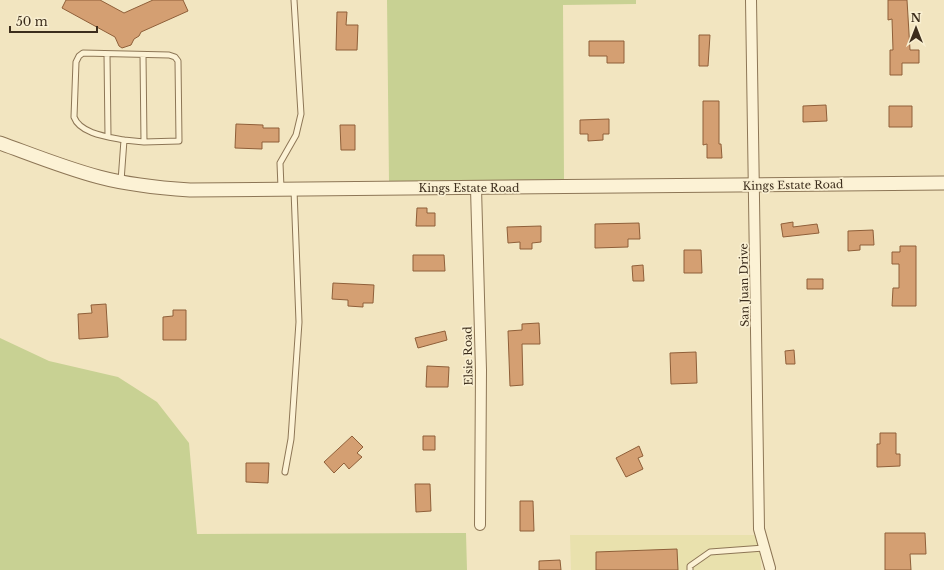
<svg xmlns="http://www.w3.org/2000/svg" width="944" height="570" viewBox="0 0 944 570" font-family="'Libre Baskerville',serif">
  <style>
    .farmland { fill: #e9e1ad }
    .green { fill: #c8d193 }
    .building { fill: #d49f72; stroke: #8f5f39 }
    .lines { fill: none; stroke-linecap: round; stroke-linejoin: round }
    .service-casing { stroke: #8d7656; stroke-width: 7 }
    .minor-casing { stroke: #8d7656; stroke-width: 12 }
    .tertiary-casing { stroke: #8d7656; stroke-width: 15 }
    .service { stroke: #fcf2d5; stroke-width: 5 }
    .minor { stroke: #fcf2d5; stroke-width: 10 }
    .tertiary { stroke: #fcf2d5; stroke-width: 13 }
    .labels { text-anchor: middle; stroke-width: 3.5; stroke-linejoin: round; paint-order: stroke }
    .street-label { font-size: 11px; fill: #3c2d1c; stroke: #f9efd1 }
  </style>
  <rect width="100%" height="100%" fill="#f2e5c0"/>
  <!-- farmland -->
  <path class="farmland" d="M 570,535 L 760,535 L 761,570 L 571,570 Z"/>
  <!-- green -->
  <path class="green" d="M 387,0 L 636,0 L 636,4 L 563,5 L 564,180 L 389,182 Z
    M 0,338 L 49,361 L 118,377 L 157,402 L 189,443 L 197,534 L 466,533 L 467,570 L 0,570 Z"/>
  <!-- building -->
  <path class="building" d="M 66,0 L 100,0 L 124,13 L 153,0 L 183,0 L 188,11 L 141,32 L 139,36 L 134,39 L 131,45 L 122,48 L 119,46 L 115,37 L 62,8 Z
    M 888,0 L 907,0 L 910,50 L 919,50 L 919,63 L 902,63 L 902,75 L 890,75 L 890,50 L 893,50 L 892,19 L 888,20 Z
    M 337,12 L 347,12 L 346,25 L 358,25 L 357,50 L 336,50 Z
    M 699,35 L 710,35 L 708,66 L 699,66 Z
    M 589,41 L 624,41 L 624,63 L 607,63 L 607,56 L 589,56 Z
    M 703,101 L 719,101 L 719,144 L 721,144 L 722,158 L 707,158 L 707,144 L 703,145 Z
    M 826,105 L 827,121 L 803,122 L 803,106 Z
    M 889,106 L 912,106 L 912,127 L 889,127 Z
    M 609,119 L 609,134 L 603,134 L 603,140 L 588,141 L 588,134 L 580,134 L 580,120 Z
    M 236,124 L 263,125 L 263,128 L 279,128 L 279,142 L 262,142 L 262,149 L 235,148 Z
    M 340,125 L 355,125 L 355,150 L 341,150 Z
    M 417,208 L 427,208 L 427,213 L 435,213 L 435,226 L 416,226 Z
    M 793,222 L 793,227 L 817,224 L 819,233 L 783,237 L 781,224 Z
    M 639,223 L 640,239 L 628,239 L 628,247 L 595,248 L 595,224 Z
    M 541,226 L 541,242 L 532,243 L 532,249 L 520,249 L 520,242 L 508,243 L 507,227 Z
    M 873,230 L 874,245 L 860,245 L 860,250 L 848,251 L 848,231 Z
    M 900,246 L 916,246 L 916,306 L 892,306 L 893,288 L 899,288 L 899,264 L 892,264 L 892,252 L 900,252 Z
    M 684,250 L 701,250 L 702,273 L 684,273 Z
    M 413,255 L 444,255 L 445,271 L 413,271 Z
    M 643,265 L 644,281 L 633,281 L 632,266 Z
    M 807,279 L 823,279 L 823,289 L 807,289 Z
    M 333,283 L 374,285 L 373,303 L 363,303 L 363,307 L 348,306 L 348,300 L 332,299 Z
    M 106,304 L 108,337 L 79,339 L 78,314 L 92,313 L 91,305 Z
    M 173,310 L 186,310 L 186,340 L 163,340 L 163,317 L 173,316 Z
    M 539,323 L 540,344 L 522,344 L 523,385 L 510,386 L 508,331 L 522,330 L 522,324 Z
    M 445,331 L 447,340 L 418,348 L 415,338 Z
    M 794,350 L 795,364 L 786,364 L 785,351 Z
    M 696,352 L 697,383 L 671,384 L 670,353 Z
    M 427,366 L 449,367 L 448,387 L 426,387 Z
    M 880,433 L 896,433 L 896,454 L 900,454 L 900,466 L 877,467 L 877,444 L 880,444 Z
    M 352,436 L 363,447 L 357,453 L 362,457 L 349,469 L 344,463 L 334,473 L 324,462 Z
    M 423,436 L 435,436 L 435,450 L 423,450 Z
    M 639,446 L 643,456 L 638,458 L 643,469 L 626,477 L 616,458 Z
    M 246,463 L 269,463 L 268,483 L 246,482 Z
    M 415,484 L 430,484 L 431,511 L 416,512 Z
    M 520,501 L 533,501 L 534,531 L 520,531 Z
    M 885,533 L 925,533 L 926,554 L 910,554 L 911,570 L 885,570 Z
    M 677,549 L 678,570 L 596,570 L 596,552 Z
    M 560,560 L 561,570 L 539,570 L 539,561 Z"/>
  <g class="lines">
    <defs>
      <path id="service" d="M 107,54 L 108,136
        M 143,55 L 144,142
        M 121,181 L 124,140 L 144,142 L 179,141 L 178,61 L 175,57 L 169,55 L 83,53 L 79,56 L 76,62 L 74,117 C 80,134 109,137 124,140
        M 281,188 L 280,163 L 296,135 L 301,114 L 294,0
        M 285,472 L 291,439 L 299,322 L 294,190
        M 690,570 L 690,566 L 710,552 L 764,548"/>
      <path id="minor" d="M 751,0 L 759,529 L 770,568
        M 476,188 L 481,370 L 480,525"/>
      <path id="tertiary" d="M 0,143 C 33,155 65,168 99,177 C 129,185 159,188 190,190 L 944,183"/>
    </defs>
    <!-- service casing -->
    <use href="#service" class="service-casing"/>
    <!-- minor casing -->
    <use href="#minor" class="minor-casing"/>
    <!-- tertiary casing -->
    <use href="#tertiary" class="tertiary-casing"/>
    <!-- service -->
    <use href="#service" class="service"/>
    <!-- minor -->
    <use href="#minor" class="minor"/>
    <!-- tertiary -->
    <use href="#tertiary" class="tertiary"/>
  </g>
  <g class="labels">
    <!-- street labels -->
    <g class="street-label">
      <text transform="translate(793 185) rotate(-1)" y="4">Kings Estate Road</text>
      <text x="469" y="192">Kings Estate Road</text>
      <text transform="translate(744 285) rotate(-91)" y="4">San Juan Drive</text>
      <text transform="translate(468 356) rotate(-91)" y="4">Elsie Road</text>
    </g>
  </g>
  <!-- north arrow -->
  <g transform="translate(916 28)" stroke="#f9efd1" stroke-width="3" paint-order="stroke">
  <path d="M0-3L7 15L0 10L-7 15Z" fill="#3c2d1c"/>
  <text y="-6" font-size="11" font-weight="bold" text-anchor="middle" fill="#3c2d1c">N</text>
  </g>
  <!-- scale -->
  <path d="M10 26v6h87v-6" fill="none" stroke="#3c2d1c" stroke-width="2"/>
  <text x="16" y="26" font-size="12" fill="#3c2d1c" stroke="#f9efd1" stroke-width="3" paint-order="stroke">50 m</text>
</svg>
